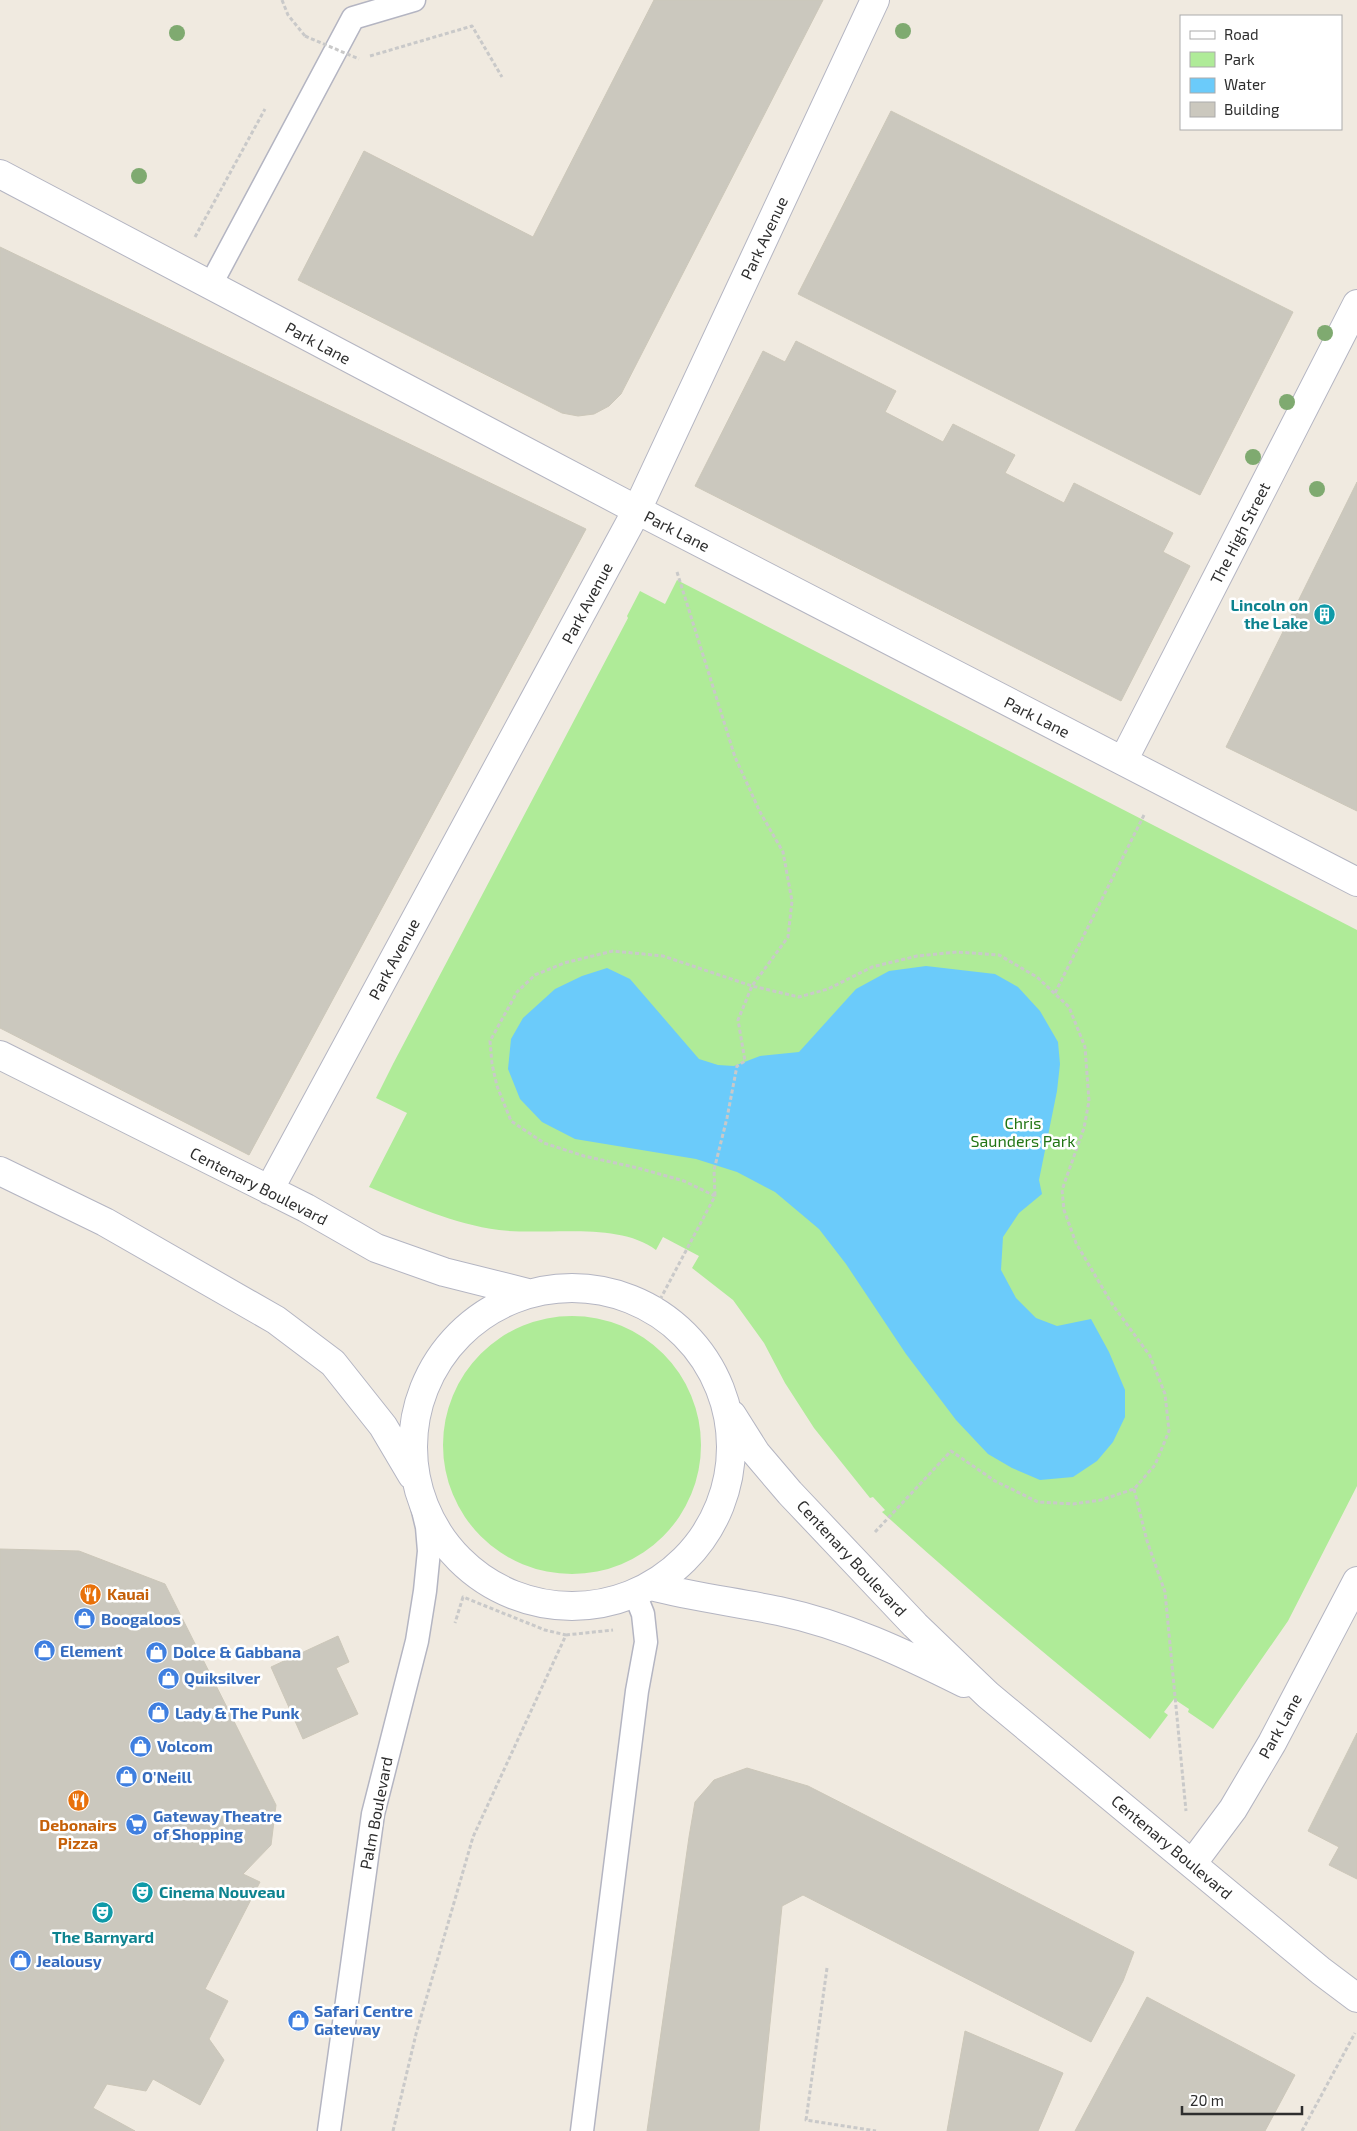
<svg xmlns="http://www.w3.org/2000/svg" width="1357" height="2131" viewBox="0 0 1357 2131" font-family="'Exo 2',sans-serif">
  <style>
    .green { fill: #afeb98 }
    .water { fill: #6bcbfa }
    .building { fill: #cbc8be; stroke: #ccc7b9 }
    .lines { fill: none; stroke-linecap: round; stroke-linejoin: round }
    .lane-casing { stroke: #b4b5c2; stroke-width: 25 }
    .street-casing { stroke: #b4b5c2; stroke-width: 30 }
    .path { stroke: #c9c9c9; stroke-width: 3; stroke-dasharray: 4 2.5; stroke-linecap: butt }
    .lane { stroke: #fff; stroke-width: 22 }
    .street { stroke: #fff; stroke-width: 28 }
    .path-bridge { stroke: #c9c9c9; stroke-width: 3; stroke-dasharray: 4 2.5; stroke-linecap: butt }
    .tree { fill: #7faa70 }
    .labels { text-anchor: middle; stroke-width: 5; stroke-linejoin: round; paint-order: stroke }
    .street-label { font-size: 16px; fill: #2e2e2e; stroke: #fff }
    .culture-label { font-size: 16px; font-weight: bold; fill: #0d838f; stroke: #fff; text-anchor: end }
    .park-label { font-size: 16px; fill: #227514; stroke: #fff }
    .food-label { font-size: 16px; font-weight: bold; fill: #c56008; stroke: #fff; text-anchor: start }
    .shop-label { font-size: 16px; font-weight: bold; fill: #366cbe; stroke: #fff; text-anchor: start }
  </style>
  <rect width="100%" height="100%" fill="#f0eae0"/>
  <!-- green -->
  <path class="green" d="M 677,580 L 1357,930 L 1357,1486 L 1288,1621 L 1213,1729 L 1188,1712 L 1189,1709 L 1174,1699 L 1164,1712 L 1168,1715 L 1150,1739 C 1058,1666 969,1591 882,1512 L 885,1510 L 873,1497 L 870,1498 L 814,1428 L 785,1383 L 764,1343 L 733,1300 L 692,1268 L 699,1256 L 663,1237 L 656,1250 C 618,1221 545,1236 499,1230 C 453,1224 412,1205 369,1187 L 407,1113 L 376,1098 L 393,1064 L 628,618 L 627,616 L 640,591 L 665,604 Z
    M443 1445a129 129 0 1 1 258 0a129 129 0 1 1-258 0Z"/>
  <!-- water -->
  <path class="water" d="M 926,966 L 995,974 L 1018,987 L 1040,1011 L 1058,1042 L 1060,1064 L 1057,1091 L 1039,1180 L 1042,1194 L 1019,1213 L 1003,1237 L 1001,1270 L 1016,1298 L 1036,1318 L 1057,1326 L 1091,1319 L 1109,1352 L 1125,1390 L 1125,1417 L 1113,1442 L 1097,1461 L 1073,1477 L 1040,1480 L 1012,1468 L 988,1454 L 956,1420 L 906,1354 L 846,1264 L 819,1229 L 775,1192 L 737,1172 L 696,1159 L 575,1139 L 542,1122 L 520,1099 L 508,1069 L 511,1039 L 523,1018 L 555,989 L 582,976 L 607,968 L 630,979 L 699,1059 L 718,1065 L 734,1066 L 760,1056 L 799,1052 L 856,989 L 889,971 Z"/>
  <!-- building -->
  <path class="building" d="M 654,0 L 823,0 L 621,394 L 609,406 L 594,414 L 578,416 L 562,413 L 298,280 L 364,151 L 533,237 Z
    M 891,111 L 1293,312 L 1200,495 L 798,294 Z
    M 0,247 L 586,529 L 249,1155 L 0,1028 Z
    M 796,341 L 896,391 L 885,412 L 943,442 L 953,424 L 1015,455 L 1005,473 L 1064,503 L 1074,483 L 1173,533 L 1163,552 L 1190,566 L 1121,701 L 695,486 L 763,351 L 785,362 Z
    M 1357,482 L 1357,811 L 1226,747 Z
    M 0,1549 L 79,1551 L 165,1584 L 276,1805 L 271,1845 L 243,1874 L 260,1882 L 205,1989 L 228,2001 L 209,2039 L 224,2060 L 200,2105 L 153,2079 L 146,2091 L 107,2084 L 93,2108 L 135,2131 L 0,2131 Z
    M 338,1636 L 349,1662 L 336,1668 L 358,1714 L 303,1739 L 271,1667 Z
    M 1357,1733 L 1357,1879 L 1329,1865 L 1339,1847 L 1308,1831 Z
    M 747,1768 L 808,1786 L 1134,1952 L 1123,1981 L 1091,2042 L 803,1895 L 782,1906 L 759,2131 L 647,2131 L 689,1837 L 695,1802 L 714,1780 Z
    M 1147,1997 L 1295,2075 L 1265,2131 L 1075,2131 Z
    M 965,2031 L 1063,2073 L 1038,2131 L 947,2131 Z"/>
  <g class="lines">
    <defs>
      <path id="lane" d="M 210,286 L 353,18 L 414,0
        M 329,2131 L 373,1814 L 417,1641 L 425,1591 L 429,1551 L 427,1527 L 420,1498
        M 582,2131 L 637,1691 L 646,1642 L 643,1614 L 635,1594"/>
      <path id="street" d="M 0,174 L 637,510 L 1357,882
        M 1123,761 L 1357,304
        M 0,1055 L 306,1208 L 376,1248 L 444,1272 L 528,1293
        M 0,1171 L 105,1222 L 276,1320 L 333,1363 L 383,1426 L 412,1475
        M 269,1190 L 637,510 L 875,0
        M413 1447a159 159 0 1 1 318 0a159 159 0 1 1-318 0Z
        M 732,1415 L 756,1453 L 790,1493 L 915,1625 L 988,1695 L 1321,1971 L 1357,1998
        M 651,1586 C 693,1597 736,1602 779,1611 C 845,1625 904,1653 964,1683
        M 1192,1864 L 1233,1809 L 1272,1743 L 1357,1581"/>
    </defs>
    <!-- lane casing -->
    <use href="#lane" class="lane-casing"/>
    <!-- street casing -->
    <use href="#street" class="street-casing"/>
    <!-- path -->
    <path class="path" d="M 282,0 L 288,15 L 305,36 L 304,38
      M 370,56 L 472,26 L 502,77
      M 195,237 L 265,109
      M 677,572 L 735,757 L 760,812 L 783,852 L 792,901 L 788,937 L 752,986 L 738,1020 L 745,1061 L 737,1066 L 727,1118 L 714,1170 L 715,1196
      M 1055,993 L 1145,813
      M 654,1311 L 715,1196 L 684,1181 L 638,1168 L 584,1156 L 544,1143 L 511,1121 L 497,1086 L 492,1064 L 490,1041 L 517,992 L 535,975 L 564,963 L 613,951 L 663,956 L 752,986 L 799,997 L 828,989 L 872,967 L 917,956 L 957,952 L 999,955 L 1037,977 L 1069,1007 L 1085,1047 L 1089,1101 L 1084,1128 L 1062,1190 L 1064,1210 L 1076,1243 L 1112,1304 L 1150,1356 L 1165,1394 L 1169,1431 L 1155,1465 L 1134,1489 L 1101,1500 L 1073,1504 L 1038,1502 L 995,1481 L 951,1451 L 875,1532
      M 1134,1489 L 1147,1541 L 1165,1592 L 1186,1811
      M 566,1635 L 613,1630
      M 827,1968 L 806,2120 L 876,2131
      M 393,2131 L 416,2034 L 473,1837 L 566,1635 L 545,1630 L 463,1597 L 455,1623
      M 1302,2131 L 1355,2033"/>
    <!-- lane -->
    <use href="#lane" class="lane"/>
    <!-- street -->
    <use href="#street" class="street"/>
    <!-- path-bridge -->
    <path class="path-bridge" d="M 305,36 L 359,59"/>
  </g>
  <!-- trees -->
  <g class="tree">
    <circle cx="903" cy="31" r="8"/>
    <circle cx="177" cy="33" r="8"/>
    <circle cx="139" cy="176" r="8"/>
    <circle cx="1325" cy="333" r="8"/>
    <circle cx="1287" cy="402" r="8"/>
    <circle cx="1253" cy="457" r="8"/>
    <circle cx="1317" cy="489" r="8"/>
  </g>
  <!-- icons -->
  <defs>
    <symbol id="building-disc" viewBox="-11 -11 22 22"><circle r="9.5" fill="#0f9aa8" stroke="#fff"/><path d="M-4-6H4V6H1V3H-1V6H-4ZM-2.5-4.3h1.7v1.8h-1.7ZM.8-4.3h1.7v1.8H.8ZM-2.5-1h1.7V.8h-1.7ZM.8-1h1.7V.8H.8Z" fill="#fff"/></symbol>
    <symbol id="restaurant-disc" viewBox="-11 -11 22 22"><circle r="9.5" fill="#e8710a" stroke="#fff"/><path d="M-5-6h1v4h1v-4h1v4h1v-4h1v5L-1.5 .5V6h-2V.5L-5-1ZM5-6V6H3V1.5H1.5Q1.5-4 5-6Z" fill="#fff"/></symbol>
    <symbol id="shop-disc" viewBox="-11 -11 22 22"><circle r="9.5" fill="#3f7fe0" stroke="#fff"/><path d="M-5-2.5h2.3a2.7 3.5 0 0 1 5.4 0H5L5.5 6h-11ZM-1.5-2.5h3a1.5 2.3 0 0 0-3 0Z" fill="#fff"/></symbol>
    <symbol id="supermarket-disc" viewBox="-11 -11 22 22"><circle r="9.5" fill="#3f7fe0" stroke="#fff"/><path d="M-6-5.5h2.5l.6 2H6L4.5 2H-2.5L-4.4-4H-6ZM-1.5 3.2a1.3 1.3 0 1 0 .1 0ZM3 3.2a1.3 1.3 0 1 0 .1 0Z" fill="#fff"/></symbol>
    <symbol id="theatre-disc" viewBox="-11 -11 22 22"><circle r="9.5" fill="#0f9aa8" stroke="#fff"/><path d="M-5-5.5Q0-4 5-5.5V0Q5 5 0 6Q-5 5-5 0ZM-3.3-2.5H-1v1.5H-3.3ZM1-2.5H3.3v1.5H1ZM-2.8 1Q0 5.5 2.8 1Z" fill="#fff"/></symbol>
  </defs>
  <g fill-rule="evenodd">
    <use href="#building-disc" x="1312" y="602" width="25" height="25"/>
    <use href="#restaurant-disc" x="78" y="1582" width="25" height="25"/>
    <use href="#shop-disc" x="72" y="1606" width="25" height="25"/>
    <use href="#shop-disc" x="32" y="1638" width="25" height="25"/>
    <use href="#shop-disc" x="144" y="1640" width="25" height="25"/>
    <use href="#shop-disc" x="156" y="1666" width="25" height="25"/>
    <use href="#shop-disc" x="146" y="1700" width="25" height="25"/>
    <use href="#shop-disc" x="128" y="1734" width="25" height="25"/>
    <use href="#shop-disc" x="114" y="1764" width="25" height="25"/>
    <use href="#restaurant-disc" x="66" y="1788" width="25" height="25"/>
    <use href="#supermarket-disc" x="124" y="1812" width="25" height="25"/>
    <use href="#theatre-disc" x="130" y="1880" width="25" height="25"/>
    <use href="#theatre-disc" x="90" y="1900" width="25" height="25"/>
    <use href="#shop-disc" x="8" y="1948" width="25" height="25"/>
    <use href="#shop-disc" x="286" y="2008" width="25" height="25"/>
  </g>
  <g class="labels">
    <!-- street labels -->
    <g class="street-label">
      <text transform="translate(764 238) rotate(-65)" y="6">Park Avenue</text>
      <text transform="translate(318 343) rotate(28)" y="6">Park Lane</text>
      <text transform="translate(677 531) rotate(27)" y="6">Park Lane</text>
      <text transform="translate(1240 533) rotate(-63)" y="6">The High Street</text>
      <text transform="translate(587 603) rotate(-62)" y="6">Park Avenue</text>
      <text transform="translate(1037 717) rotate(27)" y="6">Park Lane</text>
      <text transform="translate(394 959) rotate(-62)" y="6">Park Avenue</text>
      <text transform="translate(259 1186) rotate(27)" y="6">Centenary Boulevard</text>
      <text transform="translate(852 1558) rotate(47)" y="6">Centenary Boulevard</text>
      <text transform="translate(1280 1726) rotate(-61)" y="6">Park Lane</text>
      <text transform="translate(376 1813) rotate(-79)" y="6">Palm Boulevard</text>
      <text transform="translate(1172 1847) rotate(40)" y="6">Centenary Boulevard</text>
    </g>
    <!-- culture labels -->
    <g class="culture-label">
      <text x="1308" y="611">Lincoln on<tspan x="1308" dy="18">the Lake</tspan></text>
      <text x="159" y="1898" text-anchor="start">Cinema Nouveau</text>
      <text x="103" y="1943" text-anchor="middle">The Barnyard</text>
    </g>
    <!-- park labels -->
    <g class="park-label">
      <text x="1023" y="1129">Chris<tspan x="1023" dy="18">Saunders Park</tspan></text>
    </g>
    <!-- food labels -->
    <g class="food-label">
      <text x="107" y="1600">Kauai</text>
      <text x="78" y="1831" text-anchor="middle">Debonairs<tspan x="78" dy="18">Pizza</tspan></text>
    </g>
    <!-- shop labels -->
    <g class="shop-label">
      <text x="101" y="1625">Boogaloos</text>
      <text x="60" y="1657">Element</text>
      <text x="173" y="1658">Dolce &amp; Gabbana</text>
      <text x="184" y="1684">Quiksilver</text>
      <text x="175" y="1719">Lady &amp; The Punk</text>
      <text x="157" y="1752">Volcom</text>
      <text x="142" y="1783">O'Neill</text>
      <text x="153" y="1822">Gateway Theatre<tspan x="153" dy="18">of Shopping</tspan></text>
      <text x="36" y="1967">Jealousy</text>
      <text x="314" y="2017">Safari Centre<tspan x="314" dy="18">Gateway</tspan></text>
    </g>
  </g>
  <!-- legend -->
  <rect x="1180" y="15" width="162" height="115" fill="#ffffff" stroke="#ababab"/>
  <rect x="1190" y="31" width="25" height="8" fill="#ffffff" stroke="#ababab"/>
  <text x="1224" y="40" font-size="15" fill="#2e2e2e">Road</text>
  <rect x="1190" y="52" width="25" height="15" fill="#afeb98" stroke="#ababab"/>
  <text x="1224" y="65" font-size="15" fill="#2e2e2e">Park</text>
  <rect x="1190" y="78" width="25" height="15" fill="#6bcbfa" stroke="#ababab"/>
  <text x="1224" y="90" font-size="15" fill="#2e2e2e">Water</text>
  <rect x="1190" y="102" width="25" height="15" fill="#cbc8be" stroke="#ababab"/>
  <text x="1224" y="115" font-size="15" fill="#2e2e2e">Building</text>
  <!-- scale -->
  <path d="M1182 2106v8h120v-8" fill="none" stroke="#2e2e2e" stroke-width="2.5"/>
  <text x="1190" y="2106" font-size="15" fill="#2e2e2e" stroke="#ffffff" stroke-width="4" paint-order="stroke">20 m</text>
</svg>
